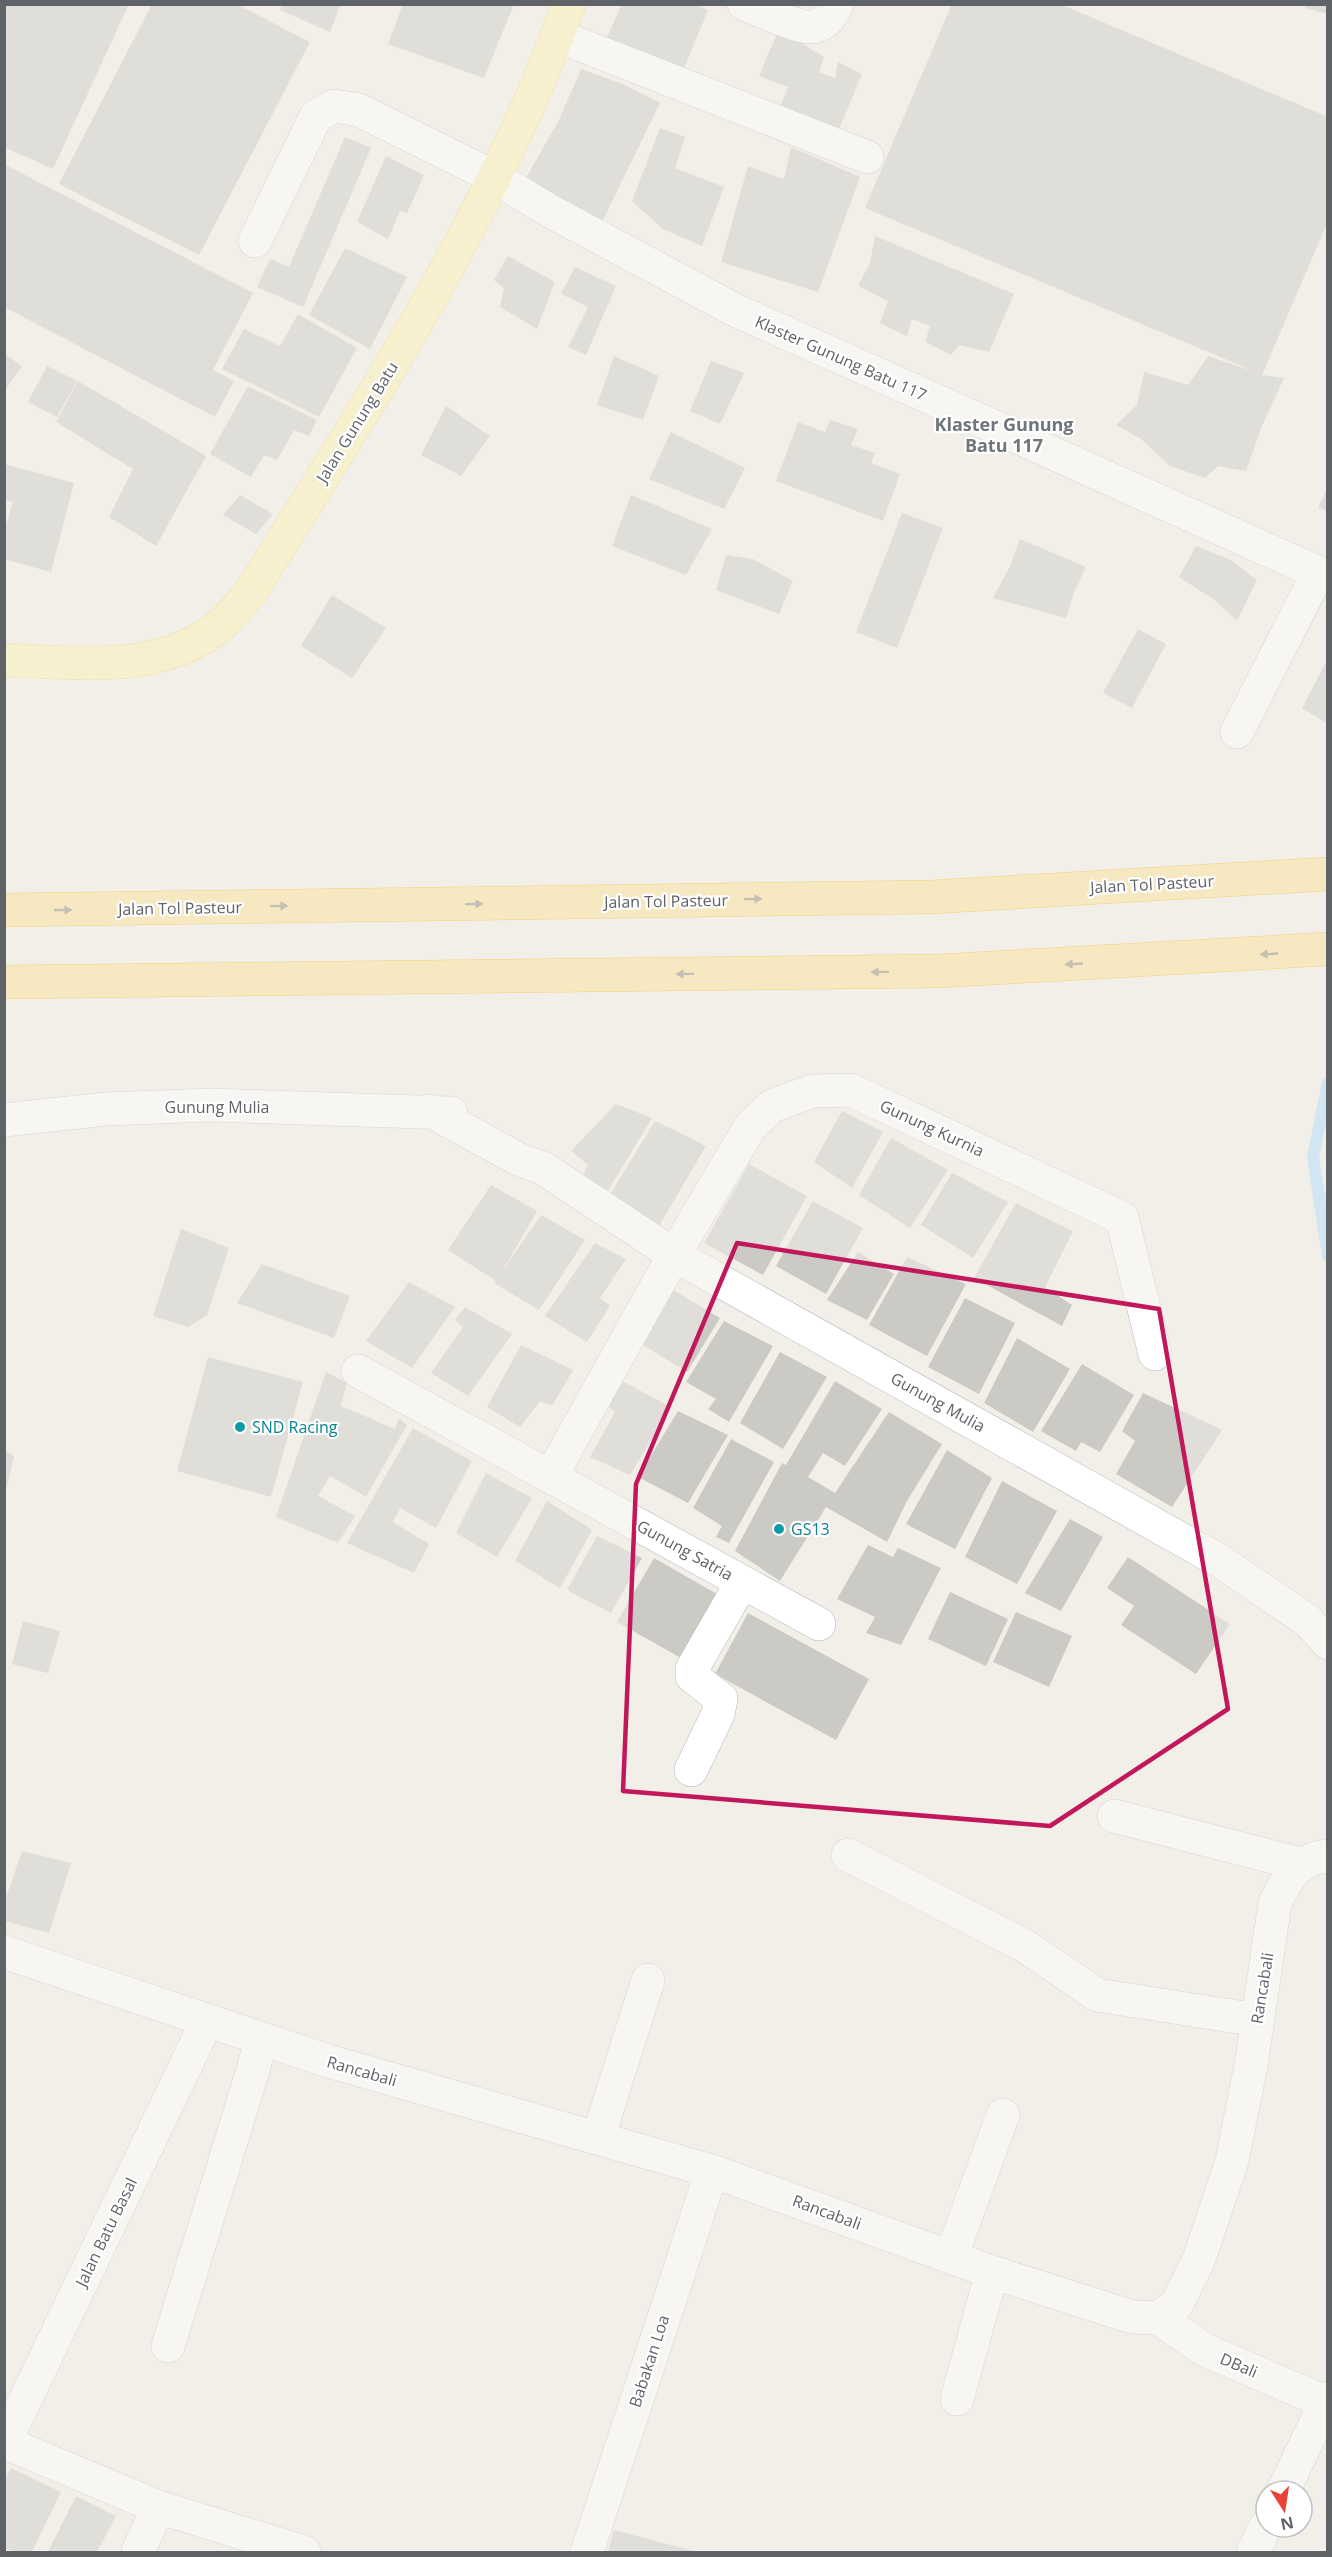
<svg xmlns="http://www.w3.org/2000/svg" width="1332" height="2557" viewBox="0 0 1332 2557" font-family="'Open Sans',sans-serif">
  <style>
    .lines { fill: none; stroke-linecap: round; stroke-linejoin: round }
    .stream { stroke: #aadaff; stroke-width: 12 }
    .building { fill: #cccac5 }
    .minor-casing { stroke: #b5b8bc; stroke-width: 34 }
    .major-casing { stroke: #f2c960; stroke-width: 34 }
    .highway-casing { stroke: #f9ab00; stroke-width: 34 }
    .minor { stroke: #fff; stroke-width: 33 }
    .major { stroke: #fff2af; stroke-width: 33 }
    .highway { stroke: #fde293; stroke-width: 33 }
    .oneway { fill: #8e8975 }
    .marked { fill: none; stroke: #c2185b; stroke-width: 4.5; stroke-linejoin: round }
    .culture-dot { fill: #0f9aa8; stroke: #fff; stroke-width: 2 }
    .labels { text-anchor: middle; stroke-width: 4.5; stroke-linejoin: round; paint-order: stroke }
    .street-label { font-size: 16px; fill: #5f6368; stroke: #fff }
    .culture-label { font-size: 16px; fill: #0d838f; stroke: #fff; text-anchor: start }
    .neighbourhood-label { font-size: 18px; font-weight: bold; fill: #70757a; stroke: #fff }
  </style>
  <rect width="100%" height="100%" fill="#f1efe8"/>
  <g class="lines">
    <!-- stream -->
    <path class="stream" d="M 1328,1083 L 1313,1157 L 1328,1256"/>
  </g>
  <!-- building -->
  <path class="building" d="M 4,4 L 129,4 L 53,169 L 4,147 Z
    M 152,4 L 236,4 L 310,42 L 199,255 L 59,184 Z
    M 282,4 L 341,4 L 330,32 L 280,10 Z
    M 403,4 L 514,4 L 484,78 L 388,44 Z
    M 622,4 L 695,4 L 708,10 L 683,71 L 606,39 Z
    M 952,4 L 1060,4 L 1328,117 L 1328,221 L 1262,375 L 1284,378 L 1262,426 L 1246,471 L 1218,466 L 1205,478 L 1170,466 L 1141,439 L 1116,425 L 1137,405 L 1144,372 L 1188,385 L 1208,356 L 1256,372 L 865,208 Z
    M 1306,4 L 1328,4 L 1328,14 L 1305,8 Z
    M 779,29 L 824,57 L 819,72 L 835,78 L 838,62 L 862,74 L 837,134 L 777,114 L 788,87 L 759,76 Z
    M 581,69 L 625,85 L 660,103 L 601,224 L 526,178 L 559,120 Z
    M 660,128 L 685,137 L 675,168 L 724,187 L 702,246 L 663,229 L 632,201 Z
    M 345,137 L 371,148 L 303,307 L 257,287 L 270,259 L 289,267 Z
    M 791,147 L 860,177 L 818,292 L 721,262 L 748,166 L 784,179 Z
    M 386,156 L 424,175 L 407,213 L 400,211 L 388,239 L 357,222 Z
    M 4,164 L 253,293 L 213,370 L 234,381 L 215,417 L 4,307 Z
    M 875,236 L 1014,294 L 989,352 L 959,345 L 951,355 L 925,342 L 930,326 L 912,319 L 907,336 L 880,323 L 888,301 L 858,286 L 870,263 Z
    M 345,248 L 407,277 L 370,349 L 309,315 Z
    M 508,256 L 555,282 L 537,329 L 500,307 L 504,288 L 494,280 Z
    M 575,267 L 616,286 L 586,355 L 568,347 L 588,307 L 561,294 Z
    M 298,314 L 357,348 L 319,417 L 222,369 L 244,329 L 280,346 Z
    M 6,355 L 22,366 L 4,392 L 4,358 Z
    M 614,356 L 659,376 L 643,420 L 597,405 Z
    M 711,361 L 744,373 L 720,424 L 690,411 Z
    M 47,366 L 77,381 L 57,417 L 28,402 Z
    M 78,381 L 206,456 L 156,546 L 109,517 L 133,469 L 56,422 Z
    M 248,386 L 317,420 L 309,436 L 294,430 L 277,460 L 264,455 L 251,477 L 210,454 Z
    M 446,406 L 490,436 L 461,476 L 421,455 Z
    M 830,420 L 858,429 L 851,445 L 875,453 L 871,463 L 900,474 L 883,521 L 776,481 L 798,422 L 825,432 Z
    M 671,432 L 745,468 L 724,509 L 649,479 Z
    M 4,464 L 74,483 L 51,572 L 4,559 L 4,532 L 13,502 L 4,499 Z
    M 1328,487 L 1328,511 L 1318,508 Z
    M 240,495 L 273,514 L 256,534 L 223,515 Z
    M 631,495 L 712,529 L 686,575 L 612,546 Z
    M 902,513 L 943,528 L 897,648 L 856,632 Z
    M 1020,539 L 1086,567 L 1074,592 L 1066,618 L 993,598 L 1010,566 Z
    M 1196,546 L 1231,560 L 1257,580 L 1237,621 L 1216,601 L 1179,577 Z
    M 726,555 L 753,559 L 793,581 L 779,614 L 716,590 Z
    M 332,595 L 386,628 L 352,678 L 301,646 Z
    M 1138,629 L 1166,644 L 1132,708 L 1103,693 Z
    M 1328,658 L 1328,724 L 1302,708 Z
    M 616,1104 L 652,1118 L 606,1194 L 581,1179 L 588,1165 L 571,1151 Z
    M 842,1111 L 883,1132 L 852,1188 L 814,1162 Z
    M 655,1121 L 706,1146 L 659,1226 L 610,1195 Z
    M 891,1138 L 948,1170 L 910,1228 L 859,1195 Z
    M 749,1164 L 807,1196 L 763,1275 L 704,1243 Z
    M 952,1173 L 1008,1202 L 973,1258 L 921,1225 Z
    M 491,1185 L 537,1211 L 500,1275 L 541,1215 L 585,1240 L 539,1310 L 494,1283 L 496,1281 L 448,1250 Z
    M 813,1201 L 863,1228 L 826,1294 L 776,1266 Z
    M 1016,1203 L 1073,1231 L 1045,1287 L 1072,1305 L 1062,1326 L 974,1278 Z
    M 181,1229 L 229,1248 L 207,1315 L 188,1327 L 153,1316 Z
    M 595,1243 L 626,1259 L 600,1298 L 610,1306 L 587,1342 L 545,1316 Z
    M 858,1252 L 894,1274 L 867,1320 L 827,1300 Z
    M 907,1257 L 966,1284 L 927,1356 L 869,1325 Z
    M 262,1264 L 350,1296 L 334,1338 L 237,1303 Z
    M 409,1282 L 455,1307 L 412,1368 L 366,1341 Z
    M 670,1288 L 720,1318 L 687,1372 L 638,1342 Z
    M 965,1298 L 1015,1323 L 979,1394 L 928,1367 Z
    M 465,1307 L 512,1334 L 468,1396 L 431,1373 L 463,1327 L 455,1320 Z
    M 724,1321 L 773,1346 L 729,1422 L 708,1409 L 716,1399 L 686,1382 Z
    M 1017,1338 L 1070,1369 L 1033,1432 L 984,1403 Z
    M 521,1345 L 573,1370 L 552,1406 L 540,1401 L 520,1427 L 487,1407 Z
    M 780,1352 L 827,1377 L 783,1449 L 740,1423 Z
    M 208,1357 L 303,1382 L 271,1497 L 177,1471 Z
    M 1082,1364 L 1134,1395 L 1100,1452 L 1081,1442 L 1076,1451 L 1041,1431 Z
    M 326,1372 L 347,1383 L 341,1406 L 395,1429 L 399,1418 L 407,1425 L 366,1497 L 330,1476 L 318,1496 L 355,1516 L 338,1543 L 276,1517 Z
    M 620,1380 L 671,1407 L 630,1475 L 590,1457 L 615,1412 L 605,1404 Z
    M 835,1381 L 882,1409 L 845,1466 L 823,1453 L 808,1477 L 835,1493 L 889,1412 L 942,1444 L 907,1501 L 887,1542 L 826,1507 L 780,1581 L 735,1551 L 782,1463 L 786,1465 Z
    M 1143,1393 L 1222,1430 L 1172,1507 L 1116,1474 L 1135,1441 L 1122,1431 Z
    M 678,1411 L 728,1435 L 688,1503 L 638,1477 Z
    M 413,1428 L 472,1461 L 436,1528 L 400,1508 L 393,1522 L 429,1544 L 414,1573 L 347,1543 Z
    M 731,1439 L 774,1462 L 729,1543 L 716,1537 L 722,1526 L 693,1508 Z
    M 4,1450 L 14,1456 L 5,1494 L 4,1494 Z
    M 947,1450 L 992,1478 L 955,1549 L 906,1524 Z
    M 486,1473 L 532,1498 L 497,1557 L 456,1533 Z
    M 1002,1481 L 1057,1511 L 1017,1584 L 965,1557 Z
    M 547,1501 L 592,1530 L 560,1588 L 515,1561 Z
    M 1070,1519 L 1103,1537 L 1061,1611 L 1025,1593 Z
    M 597,1536 L 642,1558 L 611,1613 L 567,1590 Z
    M 868,1545 L 893,1557 L 898,1548 L 941,1568 L 901,1645 L 866,1633 L 875,1617 L 837,1599 Z
    M 1128,1557 L 1230,1624 L 1196,1674 L 1121,1625 L 1134,1606 L 1107,1588 Z
    M 654,1558 L 717,1594 L 681,1658 L 617,1622 Z
    M 950,1592 L 1008,1619 L 986,1666 L 928,1639 Z
    M 1016,1612 L 1072,1636 L 1049,1687 L 993,1662 Z
    M 748,1613 L 869,1679 L 836,1740 L 715,1674 Z
    M 23,1621 L 60,1631 L 48,1673 L 12,1664 Z
    M 22,1851 L 71,1863 L 49,1933 L 5,1921 L 5,1901 Z
    M 11,2468 L 61,2492 L 32,2552 L 14,2552 L 4,2548 L 4,2481 Z
    M 76,2496 L 116,2516 L 97,2552 L 48,2552 Z
    M 614,2530 L 697,2552 L 608,2552 Z"/>
  <g class="lines">
    <defs>
      <path id="minor" d="M 744,4 C 758,9 798,28 810,27 C 824,27 832,16 837,4
        M 558,36 L 867,157
        M 255,241 L 316,116 L 334,106 L 359,110 L 496,178 L 550,211 L 735,310 L 1328,577
        M 1237,732 L 1318,573
        M 430,1111 L 520,1160 L 543,1168 L 674,1255 L 1220,1561 L 1308,1621 L 1328,1643
        M 4,1120 L 106,1109 L 211,1105 L 451,1113
        M 358,1371 L 819,1624
        M 551,1476 L 674,1255 L 750,1127 L 772,1106 L 812,1091 L 851,1090 L 1122,1218 L 1155,1354
        M 691,1770 L 718,1714 L 721,1699 L 692,1676 L 692,1669 L 742,1582
        M 1114,1816 L 1300,1864
        M 848,1855 L 1025,1946 L 1097,1995 L 1257,2020
        M 4,1952 L 328,2061 L 712,2171 L 992,2272 L 1132,2317 L 1158,2318 L 1177,2304 L 1199,2259 L 1232,2161 L 1251,2065 L 1275,1903 C 1287,1878 1298,1858 1328,1856
        M 598,2138 L 648,1980
        M 951,2257 L 1003,2115
        M 1158,2318 L 1205,2350 L 1325,2402
        M 168,2346 L 253,2070 L 261,2039
        M 957,2399 L 992,2272
        M 4,2442 L 158,2507 L 304,2552
        M 4,2444 L 207,2021
        M 1283,2491 L 1328,2398
        M 138,2552 L 158,2507
        M 587,2552 L 712,2171
        M 1253,2552 L 1266,2526"/>
      <path id="major" d="M 4,660 C 78,662 166,676 225,621 C 235,612 243,600 252,590 C 370,401 493,215 569,4"/>
      <path id="highway" d="M 4,910 L 931,897 L 1328,874
        M 4,982 L 939,971 L 1328,949"/>
    </defs>
    <!-- minor casing -->
    <use href="#minor" class="minor-casing"/>
    <!-- major casing -->
    <use href="#major" class="major-casing"/>
    <!-- highway casing -->
    <use href="#highway" class="highway-casing"/>
    <!-- minor -->
    <use href="#minor" class="minor"/>
    <!-- major -->
    <use href="#major" class="major"/>
    <!-- highway -->
    <use href="#highway" class="highway"/>
  </g>
  <!-- one-way arrows -->
  <defs><path id="oneway-solid" d="M-6-.8H1V-3.2L6.5 0L1 3.2V.8H-6Z" transform="scale(1.5)"/></defs>
  <g class="oneway">
    <use href="#oneway-solid" transform="translate(753 899) rotate(-1)"/>
    <use href="#oneway-solid" transform="translate(474 904) rotate(-1)"/>
    <use href="#oneway-solid" transform="translate(279 906) rotate(-1)"/>
    <use href="#oneway-solid" transform="translate(63 910)"/>
    <use href="#oneway-solid" transform="translate(1269 954) rotate(177)"/>
    <use href="#oneway-solid" transform="translate(1074 964) rotate(177)"/>
    <use href="#oneway-solid" transform="translate(880 972) rotate(179)"/>
    <use href="#oneway-solid" transform="translate(685 974) rotate(179)"/>
  </g>
  <!-- marked area -->
  <path d="M0 0H1332V2557H0ZM 737,1243 L 1159,1309 L 1228,1709 L 1050,1826 L 623,1791 L 636,1484 Z" fill="#f1efe8" fill-opacity=".55" fill-rule="evenodd"/>
  <path class="marked" d="M 737,1243 L 1159,1309 L 1228,1709 L 1050,1826 L 623,1791 L 636,1484 Z"/>
  <!-- markers -->
  <g class="culture-dot">
    <circle cx="240" cy="1427" r="6"/>
    <circle cx="779" cy="1529" r="6"/>
  </g>
  <g class="labels">
    <!-- street labels -->
    <g class="street-label">
      <text transform="translate(841 358) rotate(24)" y="6">Klaster Gunung Batu 117</text>
      <text transform="translate(357 422) rotate(-58)" y="6">Jalan Gunung Batu</text>
      <text transform="translate(1152 884) rotate(-3)" y="6">Jalan Tol Pasteur</text>
      <text transform="translate(666 901) rotate(-1)" y="6">Jalan Tol Pasteur</text>
      <text transform="translate(180 908) rotate(-1)" y="6">Jalan Tol Pasteur</text>
      <text x="217" y="1113">Gunung Mulia</text>
      <text transform="translate(932 1128) rotate(25)" y="6">Gunung Kurnia</text>
      <text transform="translate(938 1402) rotate(29)" y="6">Gunung Mulia</text>
      <text transform="translate(685 1550) rotate(29)" y="6">Gunung Satria</text>
      <text transform="translate(1262 1988) rotate(-81)" y="6">Rancabali</text>
      <text transform="translate(362 2071) rotate(16)" y="6">Rancabali</text>
      <text transform="translate(827 2212) rotate(20)" y="6">Rancabali</text>
      <text transform="translate(106 2232) rotate(-64)" y="6">Jalan Batu Basal</text>
      <text transform="translate(649 2361) rotate(-72)" y="6">Babakan Loa</text>
      <text transform="translate(1239 2365) rotate(23)" y="6">DBali</text>
    </g>
    <!-- culture labels -->
    <g class="culture-label">
      <text x="252" y="1433">SND Racing</text>
      <text x="791" y="1535">GS13</text>
    </g>
    <!-- neighbourhood labels -->
    <g class="neighbourhood-label">
      <text x="1004" y="431">Klaster Gunung<tspan x="1004" dy="21">Batu 117</tspan></text>
    </g>
  </g>
  <!-- border -->
  <rect width="1332" height="2557" fill="none" stroke="#5f6368" stroke-width="12"/>
  <!-- north arrow -->
  <g transform="translate(1284 2509) rotate(168)"><circle r="28" fill="#ffffff" stroke="#bfc1c3" stroke-width="1.5"/>
  <path d="M0-4.5L10 22L0 15L-10 22Z" fill="#ea4335"/>
  <text y="-9" font-size="16" font-weight="bold" text-anchor="middle" fill="#5f6368">N</text>
  </g>
</svg>
